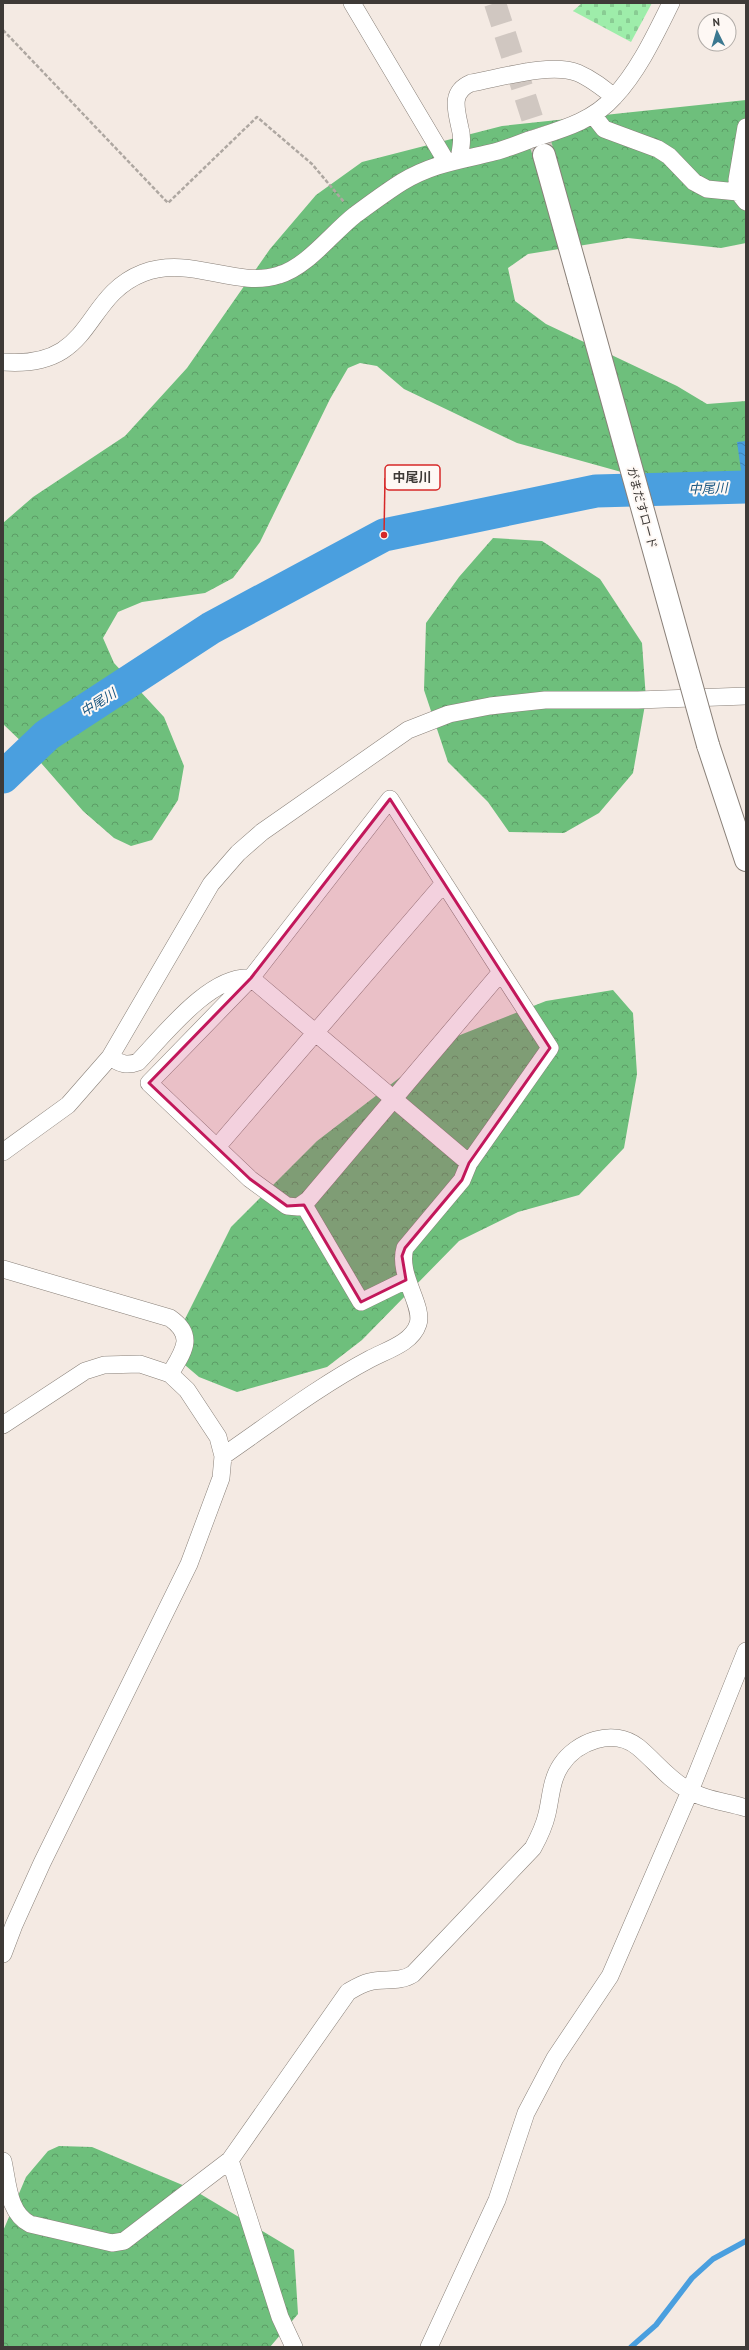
<svg xmlns="http://www.w3.org/2000/svg" width="749" height="2350" viewBox="0 0 749 2350" font-family="'PT Sans','Noto Sans JP',sans-serif">
  <style>
    .forest { fill: url(#forest-crowns) }
    .cemetery { fill: url(#cemetery-stones) }
    .water { fill: url(#water-waves) }
    .lines { fill: none; stroke-linecap: round; stroke-linejoin: round }
    .stream { stroke: #4a9fdf; stroke-width: 5.5 }
    .river { stroke: #4a9fdf; stroke-width: 33 }
    .highway-tunnel { stroke: #d0c7c1; stroke-width: 22; stroke-dasharray: 22 11; stroke-linecap: butt }
    .street-casing { stroke: #898079; stroke-width: 18 }
    .highway-casing { stroke: #898079; stroke-width: 24 }
    .path { stroke: #aea7a1; stroke-width: 2.5; stroke-dasharray: 4 2; stroke-linecap: butt }
    .street { stroke: #fff; stroke-width: 17 }
    .highway { stroke: #fff; stroke-width: 22 }
    .highway-bridge-casing { stroke: #898079; stroke-width: 24; stroke-linecap: butt }
    .highway-bridge { stroke: #fff; stroke-width: 22 }
    .marked { fill: #c2185b; fill-opacity: 0.2; stroke: #c2185b; stroke-width: 3; stroke-linejoin: round }
    .labels { text-anchor: middle; stroke-width: 4; stroke-linejoin: round; paint-order: stroke }
    .street-label { font-size: 12px; fill: #3e3a37; stroke: #fef8f4 }
    .water-label { font-size: 13px; font-style: italic; fill: #175580; stroke: #fef8f4 }
    .leader { fill: none; stroke: #d62828; stroke-width: 1.5 }
    .callout-dot { fill: #d62828; stroke: #fef8f4; stroke-width: 1.5 }
    .callout { fill: #fef8f4; stroke: #d62828; stroke-width: 1.5 }
    .callout-label { font-size: 13px; text-anchor: middle; font-weight: bold; fill: #3e3a37 }
  </style>
  <defs>
    <pattern id="forest-crowns" width="20" height="18" patternUnits="userSpaceOnUse"><rect width="20" height="18" fill="#6ebf7c"/><path d="M2 6a3 3 0 1 1 6 0M12 15a3 3 0 1 1 6 0" fill="none" stroke="#5c9c66"/></pattern>
    <pattern id="cemetery-stones" width="16" height="16" patternUnits="userSpaceOnUse"><rect width="16" height="16" fill="#9eedaa"/><path d="M2 7V4a2 2 0 0 1 4 0v3zM10 15v-3a2 2 0 0 1 4 0v3z" fill="#89cc93"/></pattern>
    <pattern id="water-waves" width="16" height="10" patternUnits="userSpaceOnUse"><rect width="16" height="10" fill="#4a9fdf"/><path d="M0 5q4-4 8 0t8 0" fill="none" stroke="#3f83b6"/></pattern>
  </defs>
  <rect width="100%" height="100%" fill="#f4eae3"/>
  <!-- forest -->
  <path class="forest" d="M 746,100 L 746,243 L 721,248 L 628,238 L 528,254 L 508,268 L 515,301 L 546,324 L 677,386 L 707,404 L 746,401 L 746,499 L 697,493 L 517,443 L 404,389 L 377,366 L 360,363 L 348,368 L 330,399 L 260,542 L 233,578 L 205,593 L 142,602 L 118,612 L 103,638 L 114,663 L 164,717 L 184,766 L 178,800 L 152,840 L 131,846 L 114,838 L 83,811 L 28,748 L 3,724 L 3,523 L 33,497 L 125,436 L 187,368 L 270,249 L 316,195 L 362,162 L 502,126 Z
    M 493,538 L 542,541 L 600,579 L 642,643 L 646,699 L 633,773 L 599,813 L 564,833 L 509,832 L 488,802 L 448,762 L 424,690 L 426,623 L 459,577 Z
    M 613,990 L 633,1013 L 637,1074 L 624,1148 L 579,1195 L 518,1212 L 459,1241 L 362,1340 L 327,1367 L 237,1392 L 199,1377 L 179,1360 L 183,1323 L 231,1227 L 317,1141 L 450,1039 L 546,1001 Z
    M 59,2146 L 92,2147 L 192,2189 L 294,2250 L 298,2314 L 270,2347 L 3,2347 L 3,2231 L 26,2177 L 48,2151 Z"/>
  <!-- cemetery -->
  <path class="cemetery" d="M 582,3 L 652,3 L 631,42 L 573,11 Z"/>
  <!-- water -->
  <path class="water" d="M 746,441 L 746,506 L 737,442 Z"/>
  <g class="lines">
    <!-- stream -->
    <path class="stream" d="M 631,2347 L 656,2325 L 692,2278 L 713,2259 L 746,2241"/>
    <!-- river -->
    <path class="river" d="M 3,777 L 47,735 L 211,628 L 384,535 L 596,491 L 746,487"/>
    <!-- highway-tunnel -->
    <path class="highway-tunnel" d="M 495,3 L 544,155"/>
    <defs>
      <path id="street" d="M 352,3 L 446,161
        M 593,115 L 604,129 L 658,149 L 669,156 L 694,182 L 707,189 L 738,192
        M 746,127 L 737,180 L 738,192 L 746,202
        M 459,159 C 461,148 463,138 460,128 C 456,109 450,92 471,83 C 500,78 551,62 578,73 C 592,79 603,88 614,97
        M 3,362 C 96,369 81,297 143,273 C 191,255 236,289 279,275 C 307,267 332,233 355,215 C 370,204 386,192 402,182 C 432,164 457,161 490,153 C 503,150 516,145 529,140 C 559,130 592,122 614,97 C 639,70 655,35 671,3
        M 110,1057 C 120,1064 127,1066 138,1062 C 164,1035 211,974 251,978 L 469,1163
        M 217,1147 L 444,883
        M 3,1152 L 68,1105 L 110,1057 L 211,884 L 238,853 L 262,832 L 408,730 L 449,714 L 490,706 L 545,700 L 638,700 L 746,696
        M 304,1205 L 361,1302 L 406,1280
        M 3,1269 L 170,1318 C 196,1336 183,1352 170,1374
        M 3,1425 L 85,1371 L 104,1365 L 140,1364 L 170,1374 L 187,1390 L 218,1437 L 223,1456 L 221,1478 L 189,1564 L 42,1863 L 14,1925 L 3,1954
        M 223,1456 C 271,1423 319,1386 370,1359 C 387,1350 412,1343 418,1324 C 424,1305 397,1275 405,1248 L 462,1180 L 469,1163 L 550,1048 L 390,799 L 251,978 L 149,1083 L 250,1179 L 287,1206 L 298,1207 L 308,1200 L 501,972
        M 230,2160 L 280,2317 L 294,2347
        M 3,2161 C 8,2183 8,2213 30,2224 L 112,2243 L 124,2241 L 230,2160 L 348,1992 C 355,1988 361,1984 369,1982 C 384,1978 399,1983 413,1974 L 533,1848 C 539,1837 544,1827 547,1814 C 551,1797 551,1780 561,1765 C 576,1742 613,1727 638,1747 C 655,1761 668,1779 688,1790 C 704,1800 728,1802 746,1808
        M 429,2347 L 497,2200 L 526,2113 L 555,2058 L 610,1976 L 690,1791 L 746,1651"/>
      <path id="highway" d="M 544,155 L 579,280
        M 708,745 L 746,860"/>
    </defs>
    <!-- street casing -->
    <use href="#street" class="street-casing"/>
    <!-- highway casing -->
    <use href="#highway" class="highway-casing"/>
    <!-- path -->
    <path class="path" d="M 3,30 L 168,203 L 257,117 L 312,164 L 344,202"/>
    <!-- street -->
    <use href="#street" class="street"/>
    <!-- highway -->
    <use href="#highway" class="highway"/>
    <defs>
      <path id="highway-bridge" d="M 579,280 L 708,745"/>
    </defs>
    <!-- highway-bridge casing -->
    <use href="#highway-bridge" class="highway-bridge-casing"/>
    <!-- highway-bridge -->
    <use href="#highway-bridge" class="highway-bridge"/>
  </g>
  <!-- marked area -->
  <path class="marked" d="M 390,799 L 550,1048 L 469,1163 L 462,1180 L 405,1248 L 402,1256 L 406,1280 L 361,1302 L 304,1205 L 287,1206 L 250,1179 L 149,1083 L 251,978 Z"/>
  <g class="labels">
    <!-- street labels -->
    <g class="street-label">
      <text transform="translate(642 508) rotate(75)" y="4">がまだすロード</text>
    </g>
    <!-- water labels -->
    <g class="water-label">
      <text transform="translate(708 488) rotate(-2)" y="5">中尾川</text>
      <text transform="translate(98 702) rotate(-33)" y="5">中尾川</text>
    </g>
  </g>
  <!-- callouts -->
  <path class="leader" d="M384 535L385 478"/>
  <circle class="callout-dot" cx="384" cy="535" r="4"/>
  <rect class="callout" x="385" y="465" width="55" height="25" rx="4"/>
  <g class="callout-label">
    <text x="412" y="482">中尾川</text>
  </g>
  <!-- border -->
  <rect width="749" height="2350" fill="none" stroke="#3e3a37" stroke-width="8"/>
  <!-- north arrow -->
  <g transform="translate(717 32) rotate(355)"><circle r="19" fill="#fef8f4" stroke="#b1aca8"/>
  <path d="M0-3L7 15L0 10L-7 15Z" fill="#3c7890"/>
  <text y="-6" font-size="11" font-weight="bold" text-anchor="middle" fill="#3e3a37">N</text>
  </g>
</svg>
